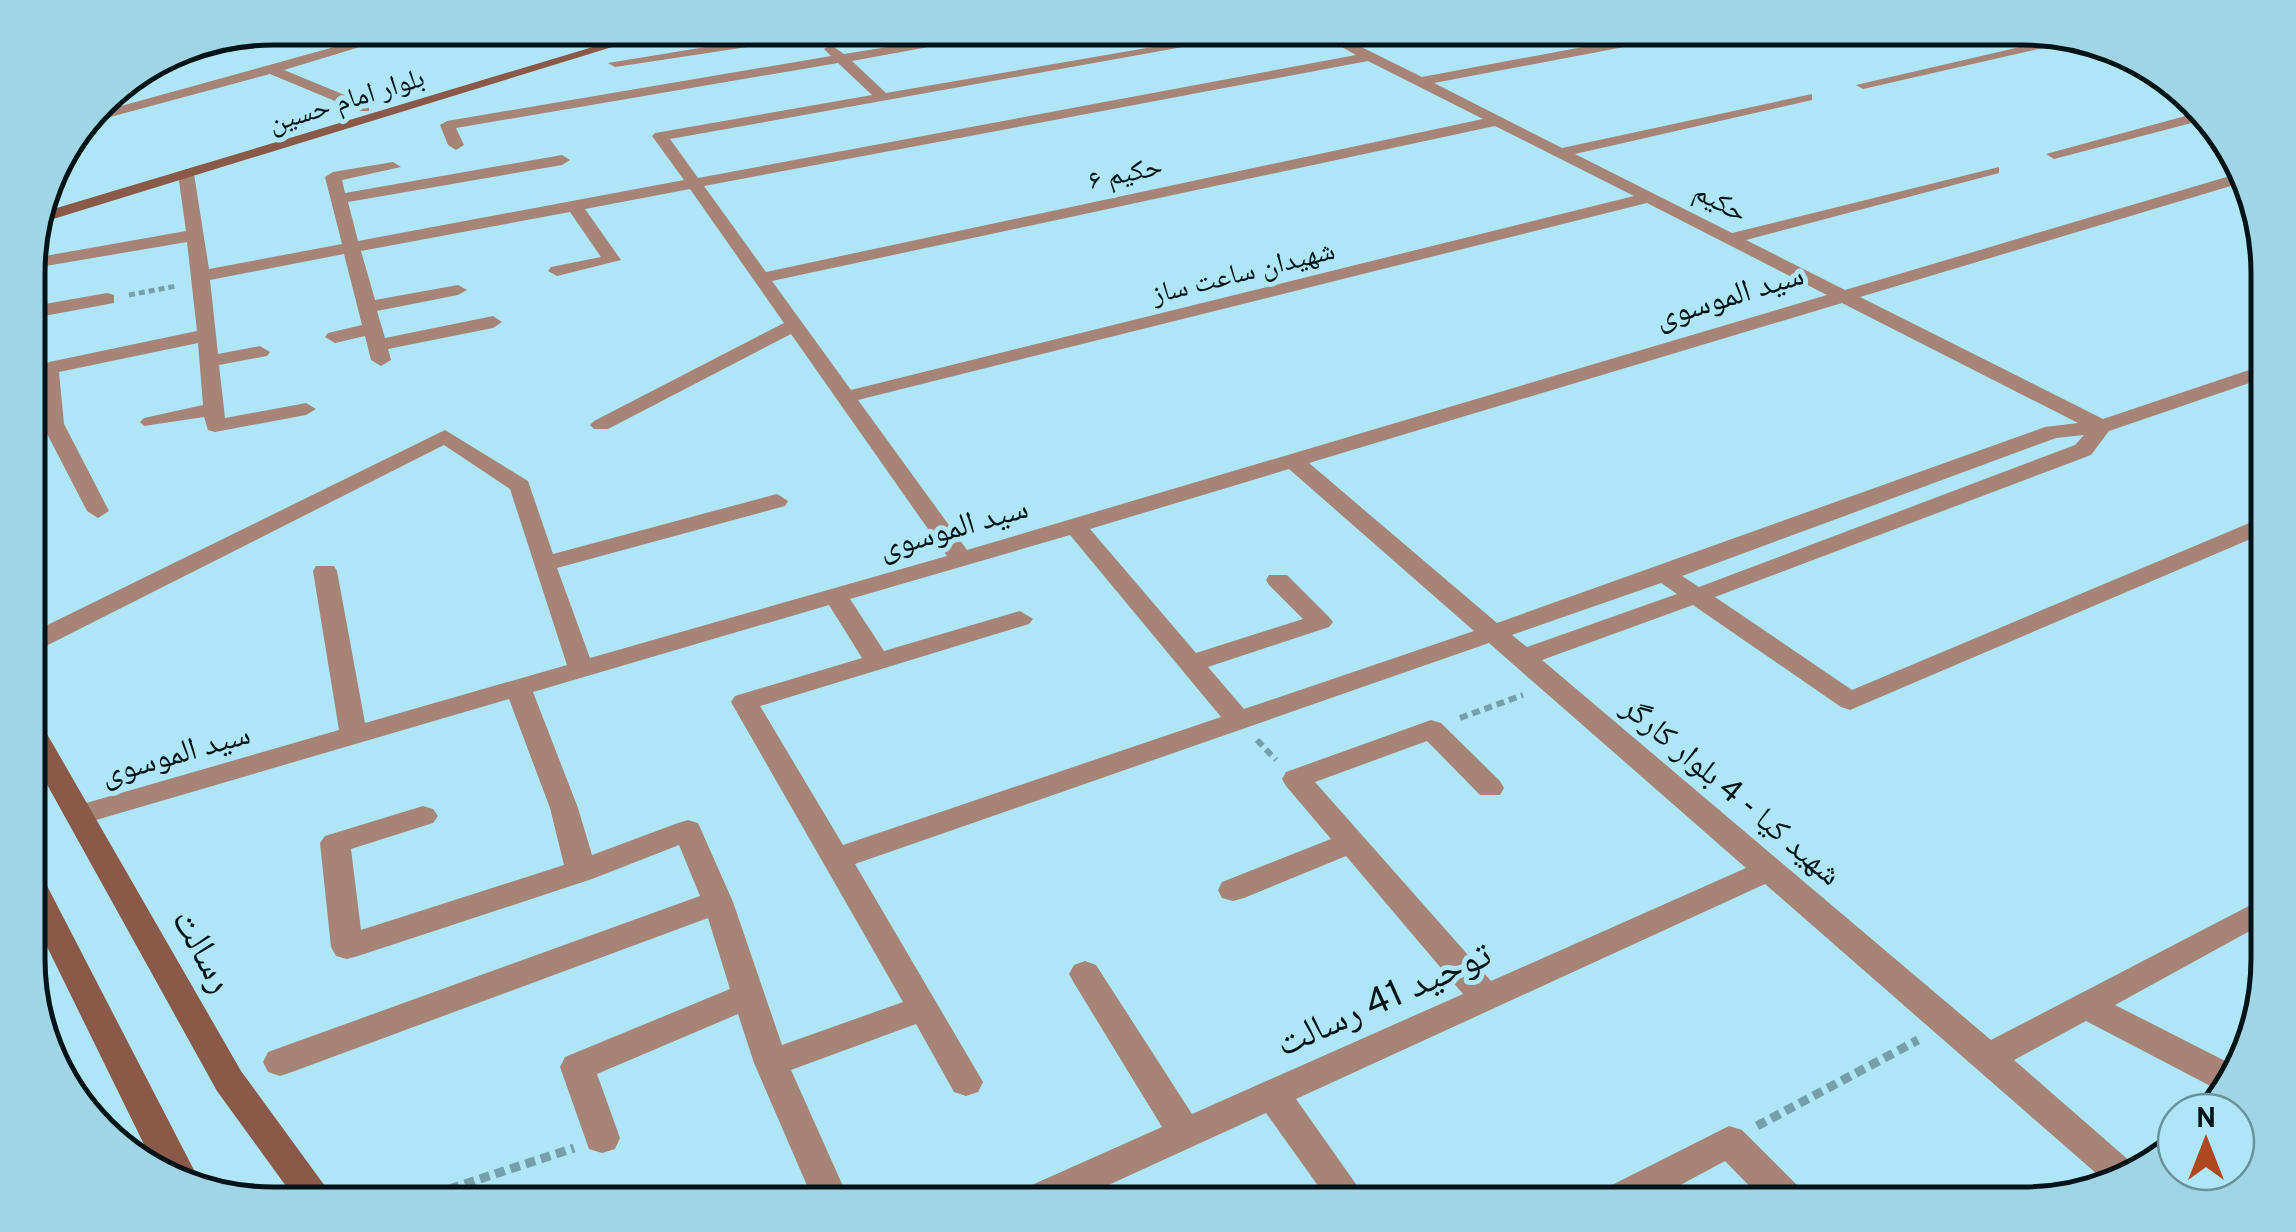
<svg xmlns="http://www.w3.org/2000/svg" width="2296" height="1232" viewBox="0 0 2296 1232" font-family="Overpass,'Noto Naskh Arabic',sans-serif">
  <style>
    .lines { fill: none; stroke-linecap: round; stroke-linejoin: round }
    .path-far2 { stroke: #749fac; stroke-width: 5; stroke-dasharray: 6 4; stroke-linecap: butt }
    .path-far1 { stroke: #749fac; stroke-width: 6; stroke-dasharray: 8 5; stroke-linecap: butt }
    .path { stroke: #749fac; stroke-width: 9; stroke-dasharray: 10 6; stroke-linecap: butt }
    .minor { fill: #a68478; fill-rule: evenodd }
    .secondary { fill: #8a5949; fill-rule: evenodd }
    .labels { text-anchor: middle; stroke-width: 10; stroke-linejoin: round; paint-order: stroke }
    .far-street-label { font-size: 28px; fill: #001319; stroke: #aee6f7 }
    .street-label { font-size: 32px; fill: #001319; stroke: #aee6f7 }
    .near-street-label { font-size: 38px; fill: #001319; stroke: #aee6f7 }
    .rim { fill: none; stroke: #001319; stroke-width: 5 }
  </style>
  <rect width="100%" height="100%" fill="#aee6f7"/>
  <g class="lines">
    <!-- path-far2 -->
    <path class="path-far2" d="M 2249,212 L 2255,210
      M 129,295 L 176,286"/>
    <!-- path-far1 -->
    <path class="path-far1" d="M 1460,718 L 1523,695
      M 1257,740 L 1276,760"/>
    <!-- path -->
    <path class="path" d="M 1757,1126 L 1918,1040
      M 404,1204 L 574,1148"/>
    <!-- minor -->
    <path class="minor" d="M 1005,28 L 1031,28 L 852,61 L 886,93 L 1263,28 L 1289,28 L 670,139 L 698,178 L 1356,55 L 1308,28 L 1323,28 L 1422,77 L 1685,28 L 1709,28 L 1703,32 L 1434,83 L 1562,148 L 1812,94 L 1812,100 L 1575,154 L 1732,233 L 1999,167 L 1999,173 L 1746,240 L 1845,290 L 2240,173 L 2244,182 L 1860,297 L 2103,419 L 2267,364 L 2267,377 L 2109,431 L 2091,455 L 1715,597 L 1852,690 L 2259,519 L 2267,517 L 2267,532 L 1850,710 L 1841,707 L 1693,605 L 1542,660 L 1991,1040 L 2268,896 L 2268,921 L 2115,1005 L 2241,1069 L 2222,1092 L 2086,1021 L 2014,1060 L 2140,1170 L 2105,1181 L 1765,884 L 1296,1099 L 1370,1204 L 1331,1204 L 1266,1113 L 1067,1204 L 1011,1204 L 1016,1192 L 1162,1127 L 1074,983 L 1069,974 L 1074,965 L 1085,961 L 1096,965 L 1192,1114 L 1463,994 L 1346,856 L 1244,898 L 1233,901 L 1222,898 L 1218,890 L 1222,882 L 1331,839 L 1286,786 L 1282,779 L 1286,772 L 1431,720 L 1441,723 L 1500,781 L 1504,788 L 1500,795 L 1480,795 L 1427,741 L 1315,782 L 1491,981 L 1746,868 L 1489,643 L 855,864 L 983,1082 L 978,1092 L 966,1096 L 954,1092 L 916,1024 L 791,1070 L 851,1204 L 815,1204 L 754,1063 L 738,1014 L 597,1074 L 620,1138 L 615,1149 L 602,1153 L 589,1149 L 560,1067 L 565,1057 L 730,989 L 708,918 L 292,1072 L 280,1076 L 268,1072 L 263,1062 L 268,1052 L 700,896 L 679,845 L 592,879 L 358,956 L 347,959 L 336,956 L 331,947 L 320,843 L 325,836 L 423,806 L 433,809 L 438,816 L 433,823 L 351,849 L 361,930 L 564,865 L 550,808 L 509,699 L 79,825 L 69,822 L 64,815 L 69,808 L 339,730 L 313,571 L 316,566 L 334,566 L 337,571 L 365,723 L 567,665 L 510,489 L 444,445 L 38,650 L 29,652 L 29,634 L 445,430 L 528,481 L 553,554 L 777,494 L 788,501 L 785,506 L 557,568 L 590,658 L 947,556 L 791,334 L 608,429 L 594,429 L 590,425 L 594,421 L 784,323 L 690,189 L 585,209 L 621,260 L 557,276 L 548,271 L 551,267 L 601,257 L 570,212 L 361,251 L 375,300 L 458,285 L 467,290 L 458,295 L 377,311 L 385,338 L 493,316 L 502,322 L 493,328 L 388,349 L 391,360 L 381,366 L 371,360 L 365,336 L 335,343 L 325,337 L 328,333 L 362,325 L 344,254 L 210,280 L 218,354 L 260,346 L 270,352 L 267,356 L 219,365 L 225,418 L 306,403 L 316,409 L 306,415 L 215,432 L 208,430 L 204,417 L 144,426 L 140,422 L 144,418 L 203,405 L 198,343 L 59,372 L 64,424 L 109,511 L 98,518 L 87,511 L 42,424 L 39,368 L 49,362 L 197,331 L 187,242 L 28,269 L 28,259 L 186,231 L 178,174 L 186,169 L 194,174 L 209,269 L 342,244 L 325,177 L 333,172 L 393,162 L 401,167 L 342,180 L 345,193 L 562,155 L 570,160 L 562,165 L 348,202 L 358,241 L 684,180 L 652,136 L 655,133 L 872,95 L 838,63 L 456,128 L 464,145 L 456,150 L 448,145 L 440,125 L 447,121 L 831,56 L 824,49 L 831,45 L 844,54 ZM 1368,61 L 1483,119 L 766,272 L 704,186 ZM 1495,126 L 1634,196 L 851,390 L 772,281 ZM 1647,203 L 1827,295 L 967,550 L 858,400 ZM 1842,303 L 2078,423 L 2045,427 L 1497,623 L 1309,463 ZM 2084,435 L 2075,445 L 1699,587 L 1682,576 L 2056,438 ZM 1289,469 L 1474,631 L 1244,709 L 1208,667 L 1329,627 L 1333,622 L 1329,617 L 1287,575 L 1269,575 L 1266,580 L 1269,585 L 1303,619 L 1196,653 L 1090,529 ZM 1070,535 L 1221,717 L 843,845 L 760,706 L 1029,624 L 1033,619 L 1020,611 L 884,651 L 850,599 ZM 1661,583 L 1677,594 L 1527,647 L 1512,635 ZM 829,605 L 862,658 L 735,696 L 731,702 L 903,1002 L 782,1045 L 733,902 L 698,823 L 688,820 L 678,823 L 592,855 L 578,808 L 533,692 Z
      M 815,29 L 820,30 L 820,36 L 615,67 L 608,63 Z
      M 374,36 L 386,39 L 284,70 L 369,105 L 369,111 L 359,111 L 270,74 L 84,124 L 92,114 Z
      M 2063,37 L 2078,40 L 1863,89 L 1856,85 Z
      M 2200,112 L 2207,119 L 2054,159 L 2046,154 Z
      M 107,293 L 114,295 L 114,303 L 28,319 L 28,307 Z
      M 1729,1126 L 1742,1130 L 1804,1192 L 1809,1204 L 1767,1204 L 1725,1161 L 1645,1204 L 1593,1204 L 1598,1192 Z"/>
    <!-- secondary -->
    <path class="secondary" d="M 656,28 L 674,28 L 37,224 L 40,213 Z
      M 29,718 L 39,721 L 43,727 L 241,1071 L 338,1204 L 299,1204 L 217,1091 L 29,752 Z
      M 29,869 L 40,872 L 44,880 L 195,1172 L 198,1187 L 159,1175 L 30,912 Z"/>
  </g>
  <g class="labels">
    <!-- far-street labels -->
    <g class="far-street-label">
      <text transform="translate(346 99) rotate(-17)" y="10">بلوار امام حسین</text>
      <text transform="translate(1125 172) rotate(-12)" y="10">حکیم ۶</text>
      <text transform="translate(1721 201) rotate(27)" y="10">حکیم</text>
      <text transform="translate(1243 271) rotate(-14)" y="10">شهیدان ساعت ساز</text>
    </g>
    <!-- street labels -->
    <g class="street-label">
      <text transform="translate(1729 295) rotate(-17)" y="11">سید الموسوی</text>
      <text transform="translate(953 527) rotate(-16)" y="11">سید الموسوی</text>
      <text transform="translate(175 753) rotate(-16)" y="11">سید الموسوی</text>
      <text transform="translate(1732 790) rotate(40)" y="11">شهید کیا - 4 بلوار کارگر</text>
    </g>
    <!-- near-street labels -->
    <g class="near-street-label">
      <text transform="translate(204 950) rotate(61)" y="13">رسالت</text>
      <text transform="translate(1383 998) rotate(-24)" y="13">توحید 41 رسالت</text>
    </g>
  </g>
  <!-- crop -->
  <path d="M0 0H2296V1232H0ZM273 45H2023A228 228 0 0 1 2251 273V959A228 228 0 0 1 2023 1187H273A228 228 0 0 1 45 959V273A228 228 0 0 1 273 45Z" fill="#a0d5e5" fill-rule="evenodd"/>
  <path class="rim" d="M273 45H2023A228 228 0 0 1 2251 273V959A228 228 0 0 1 2023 1187H273A228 228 0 0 1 45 959V273A228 228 0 0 1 273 45Z"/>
  <!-- north arrow -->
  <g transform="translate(2206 1142)"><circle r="48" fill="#aee6f7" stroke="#68929e" stroke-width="2.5"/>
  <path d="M0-8L18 38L0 25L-18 38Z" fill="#af4821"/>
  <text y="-15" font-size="28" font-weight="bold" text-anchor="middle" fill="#001319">N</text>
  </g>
</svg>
